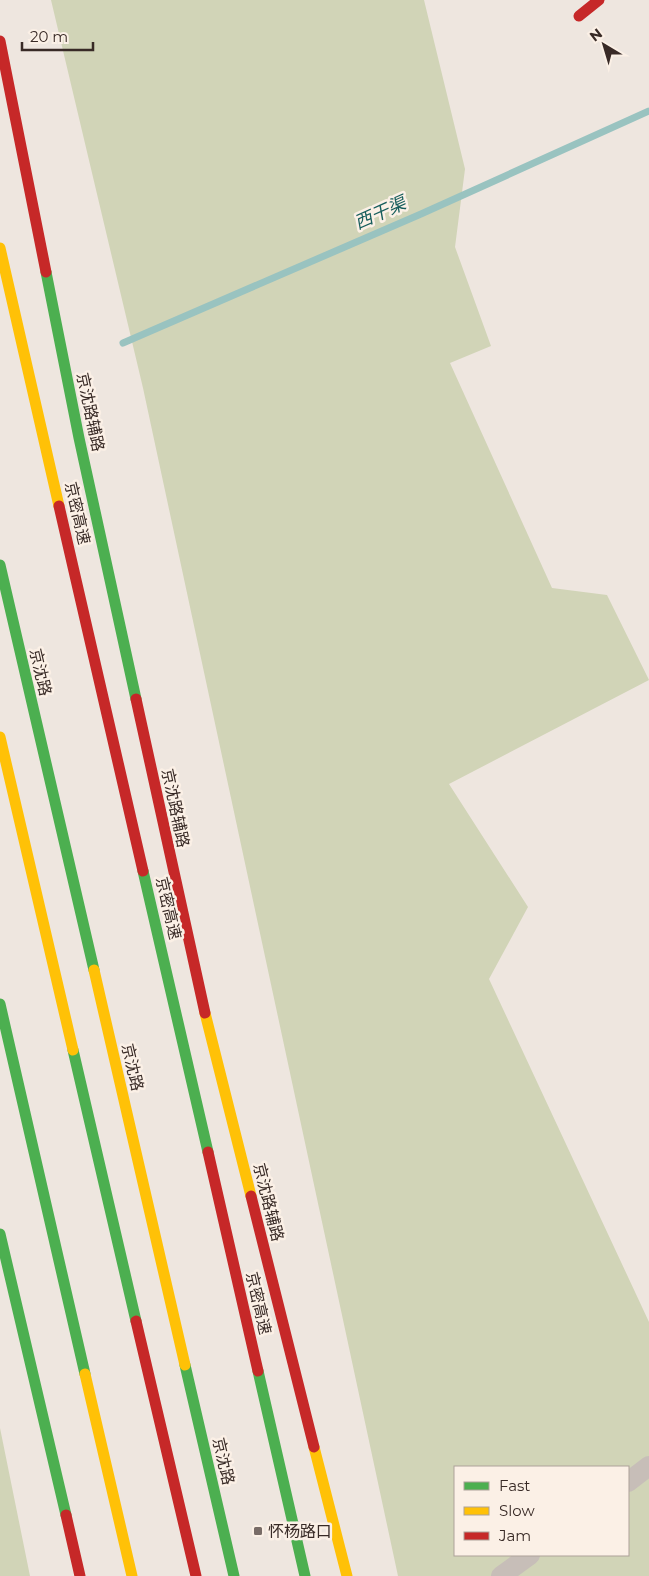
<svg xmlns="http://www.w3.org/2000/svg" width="649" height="1576" viewBox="0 0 649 1576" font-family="Montserrat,'Noto Sans SC',sans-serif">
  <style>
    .green { fill: #d1d4b7; fill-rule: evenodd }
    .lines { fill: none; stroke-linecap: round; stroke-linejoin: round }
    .stream { stroke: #99c3c0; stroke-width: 7 }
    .street { stroke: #c7beb8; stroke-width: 20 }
    .fast { stroke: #4caf50; stroke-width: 11 }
    .slow { stroke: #ffc107; stroke-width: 11 }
    .jam { stroke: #c62828; stroke-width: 11 }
    .poi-dot { fill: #786c67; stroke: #fbf0e6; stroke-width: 2 }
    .labels { text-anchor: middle; stroke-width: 5; stroke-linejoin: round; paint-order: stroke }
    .street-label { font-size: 16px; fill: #382a26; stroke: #fbf0e6 }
    .poi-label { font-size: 16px; fill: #382a26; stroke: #fbf0e6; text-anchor: start }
    .water-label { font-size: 18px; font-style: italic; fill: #175e5d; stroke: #fbf0e6 }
  </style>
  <rect width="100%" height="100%" fill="#eee6df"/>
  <path class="green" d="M51 0H424L465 169 455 247 491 346 450 363 552 588 607 595 649 680 449 784 528 907 489 979 649 1322V1576H398L143 388ZM455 1467H628V1555H455Z
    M0 1428 30 1576H0Z"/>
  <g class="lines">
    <path class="stream" d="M123 343 421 214 649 111"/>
    <path class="street" d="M628 1482 649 1466
      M501 1576 530 1555"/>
    <path class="fast" d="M46 272 79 438 136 699
      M0 565 94 970
      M143 871 208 1152
      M0 1004 85 1374
      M73 1050 136 1321
      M0 1234 66 1515
      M185 1365 234 1576
      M258 1371 305 1576"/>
    <path class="slow" d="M0 248 59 506
      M0 737 73 1050
      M94 970 185 1365
      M205 1013 251 1196
      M85 1374 132 1576
      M314 1447 347 1576"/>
    <path class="jam" d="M579 16 599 0
      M0 41 46 272
      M59 506 143 871
      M136 699 205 1013
      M208 1152 258 1371
      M251 1196 314 1447
      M136 1321 196 1576
      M66 1515 80 1576"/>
  </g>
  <rect class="poi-dot" x="253" y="1526" width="10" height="10" rx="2.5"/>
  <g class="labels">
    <g class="street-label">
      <text transform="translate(91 412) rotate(78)" y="6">京沈路辅路</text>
      <text transform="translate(78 513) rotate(77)" y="6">京密高速</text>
      <text transform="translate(41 672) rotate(77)" y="6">京沈路</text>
      <text transform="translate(176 808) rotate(78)" y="6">京沈路辅路</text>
      <text transform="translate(169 908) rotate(77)" y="6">京密高速</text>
      <text transform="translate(133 1067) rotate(77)" y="6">京沈路</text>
      <text transform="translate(269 1202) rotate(76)" y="6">京沈路辅路</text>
      <text transform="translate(259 1303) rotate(77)" y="6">京密高速</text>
      <text transform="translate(224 1461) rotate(77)" y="6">京沈路</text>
    </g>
    <g class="poi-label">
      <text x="268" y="1537">怀杨路口</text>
    </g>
    <g class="water-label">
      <text transform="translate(380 213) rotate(-24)" y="6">西干渠</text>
    </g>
  </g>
  <rect x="454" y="1466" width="175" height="90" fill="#fbf0e6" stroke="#ada199"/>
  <rect x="464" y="1482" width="25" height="8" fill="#4caf50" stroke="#ada199"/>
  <text x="499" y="1491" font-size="15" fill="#382a26">Fast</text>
  <rect x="464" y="1507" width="25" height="8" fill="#ffc107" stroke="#ada199"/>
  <text x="499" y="1516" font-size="15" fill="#382a26">Slow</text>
  <rect x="464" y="1532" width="25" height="8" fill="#c62828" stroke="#ada199"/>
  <text x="499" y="1541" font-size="15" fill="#382a26">Jam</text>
  <g transform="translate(604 45) rotate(322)" stroke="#fbf0e6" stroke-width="4" paint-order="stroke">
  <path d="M0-4L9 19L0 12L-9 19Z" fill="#382a26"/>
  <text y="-8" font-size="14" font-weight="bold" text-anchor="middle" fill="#382a26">N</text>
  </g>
  <path d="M22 42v8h71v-8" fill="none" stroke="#382a26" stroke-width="2.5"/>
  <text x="30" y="42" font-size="15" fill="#382a26" stroke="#fbf0e6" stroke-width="4" paint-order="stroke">20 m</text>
</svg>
